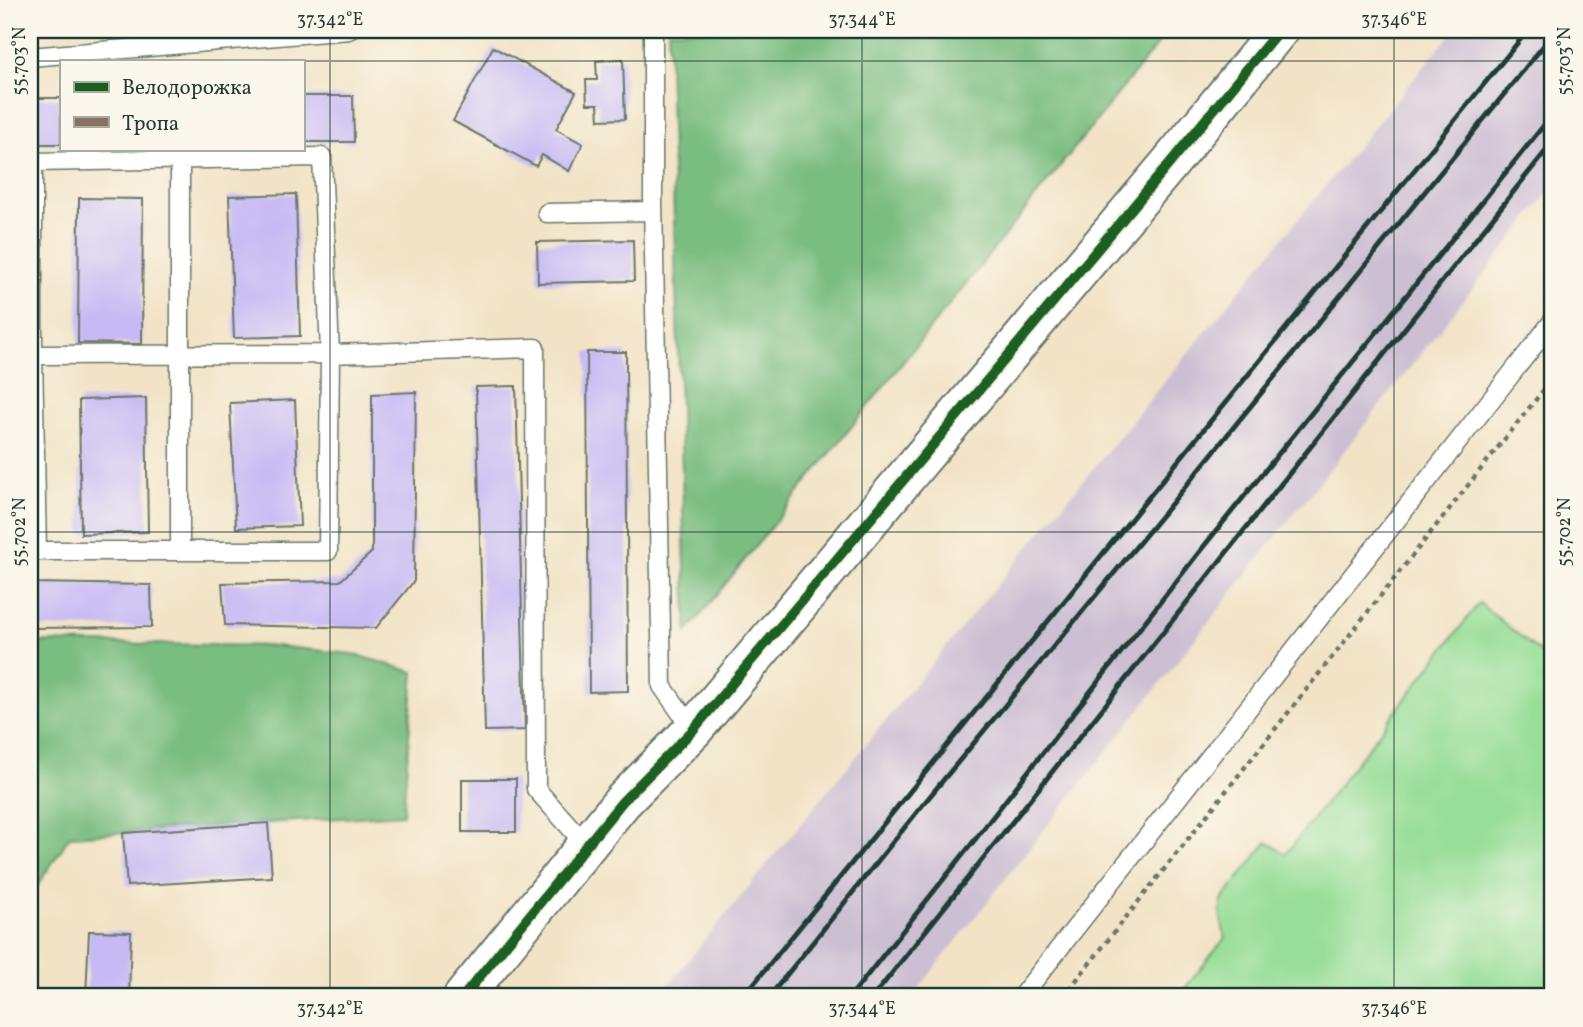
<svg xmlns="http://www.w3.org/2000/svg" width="1583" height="1027" viewBox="0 0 1583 1027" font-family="Vollkorn,serif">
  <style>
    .industrial { fill: #ccbed3 }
    .green { fill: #98de98; stroke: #5c8e66; stroke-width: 2 }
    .forest { fill: #7abd80; stroke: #4c7d5a; stroke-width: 2 }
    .building { fill: #c7baf4 }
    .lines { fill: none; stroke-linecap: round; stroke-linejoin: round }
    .lane-casing { stroke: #697767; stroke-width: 21 }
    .secondary-casing { stroke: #697767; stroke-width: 42 }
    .path { stroke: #697767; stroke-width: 4.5; stroke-dasharray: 5 5; stroke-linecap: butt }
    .lane { stroke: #fff; stroke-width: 18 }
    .secondary { stroke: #fff; stroke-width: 38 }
    .rail { stroke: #1f3d34; stroke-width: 5 }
    .quiet { stroke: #8d6e63; stroke-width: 9; stroke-dasharray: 18 9; stroke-linecap: butt }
    .cycleway-casing { stroke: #fbf7ec; stroke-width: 15 }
    .cycleway { stroke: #1b5e20; stroke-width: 10 }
    .ticks { fill: none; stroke: #1f3d34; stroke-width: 2; stroke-opacity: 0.45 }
    .neatline { fill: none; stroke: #1f3d34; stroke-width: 2.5 }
    .ticks-label { font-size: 18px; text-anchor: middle; fill: #1f3d34 }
  </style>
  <rect width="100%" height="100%" fill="#fbf7ec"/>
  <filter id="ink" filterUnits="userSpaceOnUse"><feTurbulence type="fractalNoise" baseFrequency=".0143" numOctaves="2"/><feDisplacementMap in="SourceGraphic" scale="14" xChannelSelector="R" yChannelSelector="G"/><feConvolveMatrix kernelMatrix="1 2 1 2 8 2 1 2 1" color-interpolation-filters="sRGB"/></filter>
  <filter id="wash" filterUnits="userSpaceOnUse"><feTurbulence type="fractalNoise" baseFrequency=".00686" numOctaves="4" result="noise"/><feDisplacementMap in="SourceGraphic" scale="28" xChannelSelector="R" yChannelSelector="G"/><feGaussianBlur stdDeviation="1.57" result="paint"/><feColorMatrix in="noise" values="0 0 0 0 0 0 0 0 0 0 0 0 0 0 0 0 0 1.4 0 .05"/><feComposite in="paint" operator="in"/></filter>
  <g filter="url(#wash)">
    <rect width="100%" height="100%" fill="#f2e3c6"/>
    <path class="industrial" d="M1454 30H1553V187L912 997H658Z"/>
    <path class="green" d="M1479 603 1553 663V997H1178L1225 938 1220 912 1222 900 1267 842 1286 854Z"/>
    <path class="forest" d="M668 30H1169L687 632Z
      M30 642 275 646 353 654 414 672 403 814 70 836 30 897Z"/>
    <g id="blocks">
      <path class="building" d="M493 47 576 92 556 129 583 144 569 171 542 155 536 166 453 121Z
        M623 59 625 119 599 120 598 104H587L586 80H597L596 61Z
        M303 96H353L354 142H303Z
        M30 98H61V144H33L30 147Z
        M296 194 300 336 234 338 229 196Z
        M79 198 143 199 142 344 78 343Z
        M633 240 634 281 538 283 537 242Z
        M587 352H626L628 691 589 692Z
        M516 386 525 730 485 731 476 387Z
        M416 392 414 581 376 628 225 625 222 583 340 581 372 552V394Z
        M146 398 148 532 81 534 79 400Z
        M295 400 300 526 236 528 230 403Z
        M30 581 32 583 151 585 152 627 30 628Z
        M462 779H516V832H462Z
        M268 823 272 877 127 886 123 833Z
        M89 931 131 932 129 997H86Z"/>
    </g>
  </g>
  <g filter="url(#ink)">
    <use href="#blocks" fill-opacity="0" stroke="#697767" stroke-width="2"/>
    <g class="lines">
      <g class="lane-casing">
        <path id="lane" d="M653 30V199L662 686 693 730
          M30 57 349 30
          M547 213 653 211
          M33 355 37 551H328L330 354 322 157 33 162V355L330 354 535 348 536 789 586 845
          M180 551V149
          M1021 997 1553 321"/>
      </g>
      <g class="secondary-casing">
        <path id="secondary" d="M463 997 622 802 693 730 1170 163 1279 30"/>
      </g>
      <path class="path" d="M1063 997 1553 378"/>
      <use href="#lane" class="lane"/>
      <use href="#secondary" class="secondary"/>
      <path class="rail" d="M743 997 1528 30
        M769 997 921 807 1172 503 1553 34
        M850 997 970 846 1200 551 1553 114
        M873 997 1553 142"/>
      <path class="quiet" d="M285 30V35"/>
      <g class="cycleway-casing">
        <path id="cycleway" d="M463 997 622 802 693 730 1170 163 1279 30"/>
      </g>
      <use href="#cycleway" class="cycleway"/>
    </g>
  </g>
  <path class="ticks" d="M330 30V997M862 30V997M1394 30V997M30 61H61M303 61H1553M30 532H1553"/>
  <rect width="1583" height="1027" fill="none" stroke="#fbf7ec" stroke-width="77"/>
  <rect x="60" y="60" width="245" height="91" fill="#fbf7ec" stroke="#a3ada2" stroke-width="2"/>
  <rect x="74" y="82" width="35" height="10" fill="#1b5e20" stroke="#a3ada2" stroke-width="2"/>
  <text x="122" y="94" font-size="21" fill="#1f3d34">Велодорожка</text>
  <rect x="74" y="117" width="35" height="10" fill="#8d6e63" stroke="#a3ada2" stroke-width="2"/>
  <text x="122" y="130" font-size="21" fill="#1f3d34">Тропа</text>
  <rect x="38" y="38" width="1506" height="950" class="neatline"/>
  <g class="ticks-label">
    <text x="330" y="25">37.342°E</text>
    <text x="862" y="25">37.344°E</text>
    <text x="1394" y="25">37.346°E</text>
    <text transform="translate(19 61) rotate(-90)" y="6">55.703°N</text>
    <text transform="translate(1564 61) rotate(-90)" y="6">55.703°N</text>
    <text transform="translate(19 532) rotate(-90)" y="6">55.702°N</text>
    <text transform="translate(1564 532) rotate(-90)" y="6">55.702°N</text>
    <text x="330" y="1014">37.342°E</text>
    <text x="862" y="1014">37.344°E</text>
    <text x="1394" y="1014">37.346°E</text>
  </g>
</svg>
